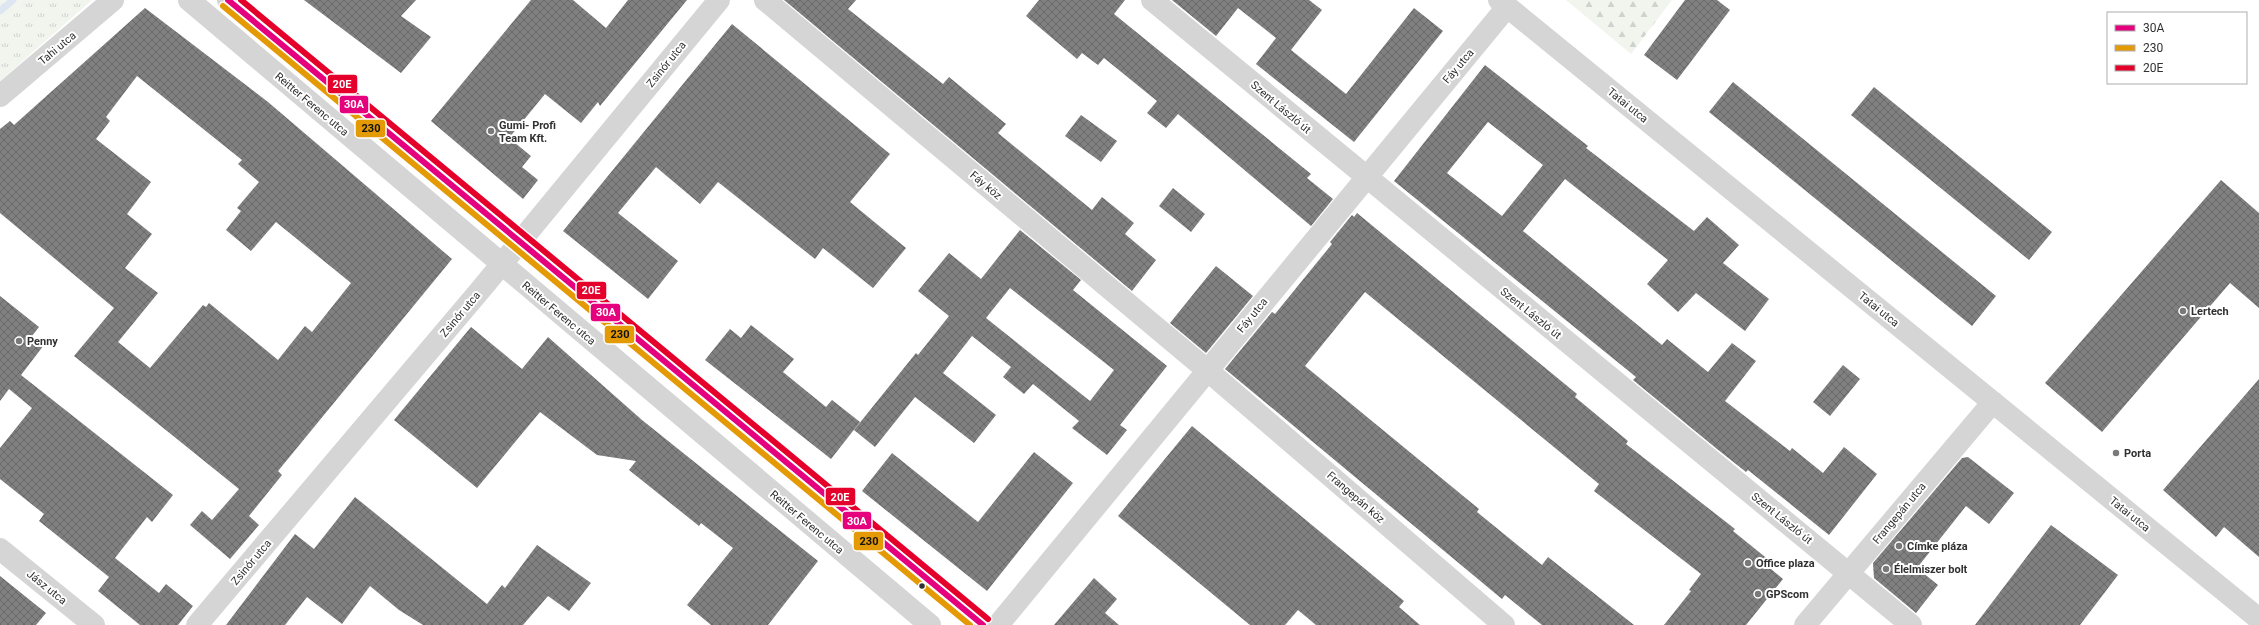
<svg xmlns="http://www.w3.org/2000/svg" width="2259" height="625" viewBox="0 0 2259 625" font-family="Roboto,sans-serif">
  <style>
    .grass { fill: url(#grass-tufts) }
    .forest { fill: url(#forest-firs) }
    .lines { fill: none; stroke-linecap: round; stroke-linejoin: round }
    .stream { stroke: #dde6f1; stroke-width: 7 }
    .building { fill: url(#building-cross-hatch); fill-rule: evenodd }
    .minor { stroke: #d5d5d5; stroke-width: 22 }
    .bus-1-casing { stroke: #fff; stroke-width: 9 }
    .bus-2-casing { stroke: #fff; stroke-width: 9 }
    .bus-3-casing { stroke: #fff; stroke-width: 9 }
    .bus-1 { stroke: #e5007d; stroke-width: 6 }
    .bus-2 { stroke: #e39a05; stroke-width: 6 }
    .bus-3 { stroke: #e4002b; stroke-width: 6 }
    .poi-dot { fill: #797979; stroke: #fff; stroke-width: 1.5 }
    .bus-dot { fill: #313131; stroke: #fff; stroke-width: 1.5 }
    .labels { text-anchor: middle; stroke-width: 4; stroke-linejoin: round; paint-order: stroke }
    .street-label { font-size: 11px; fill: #313131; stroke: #fff }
    .poi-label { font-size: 11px; font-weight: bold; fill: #313131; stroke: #fff; text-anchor: start }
    .line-badge { stroke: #fff; stroke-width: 1.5 }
    .badge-label { font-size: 11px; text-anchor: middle; font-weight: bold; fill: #fff }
    .pale-badge-label { font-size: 11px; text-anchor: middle; font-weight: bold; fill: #111 }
  </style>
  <defs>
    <pattern id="grass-tufts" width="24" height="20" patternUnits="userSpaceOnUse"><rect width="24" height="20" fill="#f1f5ee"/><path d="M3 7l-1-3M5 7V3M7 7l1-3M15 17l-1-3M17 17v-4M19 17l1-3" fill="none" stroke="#cfd2cd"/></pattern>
    <pattern id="forest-firs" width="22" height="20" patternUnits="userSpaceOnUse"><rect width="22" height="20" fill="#f1f5ee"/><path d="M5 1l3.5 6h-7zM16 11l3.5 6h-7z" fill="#cfd2cd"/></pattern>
    <pattern id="building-cross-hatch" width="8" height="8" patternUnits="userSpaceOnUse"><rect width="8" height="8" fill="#808080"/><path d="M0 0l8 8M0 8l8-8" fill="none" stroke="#696969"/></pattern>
  </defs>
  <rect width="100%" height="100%" fill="#fff"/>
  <path class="grass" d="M0 0H92L0 81Z"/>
  <path class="forest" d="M1566 0H1672L1631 54Z"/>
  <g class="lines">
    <path class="stream" d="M0 11 13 0"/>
  </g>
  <path class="building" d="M304 0H416L401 16 431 37 401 73Z
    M531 0H573L606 28 628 0H687L600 106 598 102 581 123 545 94 509 138 531 156 522 167 538 180 523 199 431 121Z
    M784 0H856L848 9 943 84 949 77 1006 124 998 133 1092 210 1102 197 1134 223 1125 234 1156 260 1132 291Z
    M1039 0H1125L1114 14 1311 174 1307 178 1333 199 1311 226 1178 114 1166 128 1147 113 1157 101 1104 58 1098 65 1082 53 1077 59 1026 16Z
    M1172 0H1309L1322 10 1291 50 1346 94 1414 8 1443 31 1354 142 1256 64 1276 38 1238 8 1216 36Z
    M1685 0H1717L1730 10 1677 80 1644 55Z
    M145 8 268 102 452 259 278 471 282 475 249 516 259 525 230 559 190 525 202 511 212 520 239 489 74 356 114 308 0 213V129L10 121 14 125ZM137 76 242 160 238 164 259 182 237 208 241 211 226 230 251 251 276 222 351 283 312 332 305 326 278 360 209 303 206 307 203 305 150 368 118 342 158 293 125 268 152 234 127 214 151 182 96 139 110 121 106 117Z
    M732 24 890 154 850 202 906 248 873 288 823 248 815 259 718 182 700 204 656 167 618 213 678 261 648 299 563 231Z
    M1485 65 1588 146 1586 148 1694 231 1707 217 1739 245 1723 263 1769 299 1745 331 1696 293 1678 312 1647 284 1668 260 1565 179 1523 231 1662 345 1667 339 1708 372 1732 343 1756 361 1725 401 1790 451 1792 448 1823 473 1844 447 1877 474 1829 535 1748 470 1746 472 1717 449 1633 380 1636 377 1394 181ZM1488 122 1543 165 1502 216 1447 173Z
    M1733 82 1996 296 1972 326 1709 112Z
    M1874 87 2052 232 2029 260 1851 115Z
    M1081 115 1117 141 1101 162 1065 136Z
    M2221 180 2259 213V308L2230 283 2102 432 2045 383Z
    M1173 188 1205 214 1191 232 1159 206Z
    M1357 213 1577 394 1575 397 1628 441 1626 444 1735 529 1733 531 1775 565 1771 569 1783 579 1746 625H1664L1691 591 1689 590 1701 574 1594 491 1599 484 1365 292 1305 366 1479 509 1477 512 1542 565 1548 557 1634 625H1542L1505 595 1502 599 1225 369 1272 312 1275 314 1332 244 1330 242 1352 215 1354 217Z
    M1020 230 1081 280 1073 290 1167 366 1120 425 1127 430 1107 455 1072 428 1079 421 1033 384 1024 394 1003 377 1011 367 972 336 943 373 996 415 974 443 915 397 875 447 854 430 916 353 918 355 949 316 918 291 949 253 981 279ZM1010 288 1114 370 1090 401 986 318Z
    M1216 266 1253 296 1206 353 1170 323Z
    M0 296 39 327 32 336 44 345 21 375 173 495 152 522 147 517 115 558 159 593 166 584 193 606 178 625H140L98 591 109 577 39 521 44 514 0 479V448L32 408 9 389 0 401Z
    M751 325 794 359 783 372 826 407 832 400 860 422 831 459 705 360 730 329 741 338Z
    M471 327 522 369 548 337 642 420 818 561 768 625H711L687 605 733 548 701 523 699 526 629 470 636 461 597 455 540 412 477 488 394 420Z
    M1843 365 1860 379 1830 416 1813 402Z
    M2259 379V557L2224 527 2216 537 2163 490Z
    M1192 426 1404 601 1399 607 1420 625H1316L1298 610 1285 625H1250L1118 516Z
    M1034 452 1073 483 987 591 862 491 892 453 978 522Z
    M1968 457 2014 493 1989 524 1966 506 1917 568 1938 585 1916 613 1874 578 1873 563 1962 458Z
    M355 497 487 604 502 585 505 588 537 545 591 583 569 611 548 596 523 625H423L399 610 370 586 342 624 307 597 285 625H226L295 534 314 549Z
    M2051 525 2118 575 2080 625H1975Z
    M0 576 46 613 36 625H0Z
    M1094 578 1117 599 1105 613 1119 625H1054Z"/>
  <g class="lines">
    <path class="minor" d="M189 0 930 625
      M228 0 520 240 983 625
      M765 0 1207 370 1504 625
      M1152 0 1911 625
      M1499 0 2259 619
      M0 96 113 0
      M0 549 94 625
      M197 625 482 288 719 0
      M998 625 1507 7
      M1805 625 1993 402"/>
    <g class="bus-1-casing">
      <path id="bus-1" d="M228 0 983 625"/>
    </g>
    <g class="bus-2-casing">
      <path id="bus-2" d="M223 6 970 625"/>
    </g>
    <g class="bus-3-casing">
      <path id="bus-3" d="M241 0 988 619"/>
    </g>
    <use href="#bus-1" class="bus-1"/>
    <use href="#bus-2" class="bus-2"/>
    <use href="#bus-3" class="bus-3"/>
  </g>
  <g class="poi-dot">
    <circle cx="491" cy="131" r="4"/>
    <circle cx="2183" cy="311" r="4"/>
    <circle cx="19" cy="341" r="4"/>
    <circle cx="2116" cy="453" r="4"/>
    <circle cx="1899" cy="546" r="4"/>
    <circle cx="1748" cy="563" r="4"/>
    <circle cx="1886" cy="569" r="4"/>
    <circle cx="1758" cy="594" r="4"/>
  </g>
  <circle class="bus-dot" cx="922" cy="586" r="3.5"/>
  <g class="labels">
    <g class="street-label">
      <text transform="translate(57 48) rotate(-40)" y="4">Tahi utca</text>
      <text transform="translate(666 64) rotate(-51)" y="4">Zsinór utca</text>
      <text transform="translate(1458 66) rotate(-50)" y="4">Fáy utca</text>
      <text transform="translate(312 104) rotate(40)" y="4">Reitter Ferenc utca</text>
      <text transform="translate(1628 105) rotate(39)" y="4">Tatai utca</text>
      <text transform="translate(1281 107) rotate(40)" y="4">Szent László út</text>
      <text transform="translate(986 185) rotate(40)" y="4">Fáy köz</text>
      <text transform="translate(1879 309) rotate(39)" y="4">Tatai utca</text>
      <text transform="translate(559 313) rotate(40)" y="4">Reitter Ferenc utca</text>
      <text transform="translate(1531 313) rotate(39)" y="4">Szent László út</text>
      <text transform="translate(460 314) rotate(-50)" y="4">Zsinór utca</text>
      <text transform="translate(1252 315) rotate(-51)" y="4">Fáy utca</text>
      <text transform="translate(1356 497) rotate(41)" y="4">Frangepán köz</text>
      <text transform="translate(1899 513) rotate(-50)" y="4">Frangepán utca</text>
      <text transform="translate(2130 514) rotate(39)" y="4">Tatai utca</text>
      <text transform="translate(1782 518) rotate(39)" y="4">Szent László út</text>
      <text transform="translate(807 522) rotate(40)" y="4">Reitter Ferenc utca</text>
      <text transform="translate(251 562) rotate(-50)" y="4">Zsinór utca</text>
      <text transform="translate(47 587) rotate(39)" y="4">Jász utca</text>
    </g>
    <g class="poi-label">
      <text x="499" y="129">Gumi- Profi<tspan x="499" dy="13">Team Kft.</tspan></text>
      <text x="2191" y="315">Lertech</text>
      <text x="27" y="345">Penny</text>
      <text x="2124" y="457">Porta</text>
      <text x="1907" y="550">Címke pláza</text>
      <text x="1756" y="567">Office plaza</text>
      <text x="1894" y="573">Élelmiszer bolt</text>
      <text x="1766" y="598">GPScom</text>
    </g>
  </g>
  <g class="line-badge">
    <rect x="327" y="74" width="31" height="20" rx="4" fill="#e4002b"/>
    <rect x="339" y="95" width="30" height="19" rx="4" fill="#e5007d"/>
    <rect x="355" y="119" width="31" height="19" rx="4" fill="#e39a05"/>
    <rect x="576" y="281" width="31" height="19" rx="4" fill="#e4002b"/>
    <rect x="590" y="303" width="31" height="19" rx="4" fill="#e5007d"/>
    <rect x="604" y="325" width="31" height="19" rx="4" fill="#e39a05"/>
    <rect x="825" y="487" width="31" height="19" rx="4" fill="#e4002b"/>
    <rect x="842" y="511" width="30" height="19" rx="4" fill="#e5007d"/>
    <rect x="853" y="531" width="31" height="20" rx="4" fill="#e39a05"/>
  </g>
  <g class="badge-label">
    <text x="342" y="88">20E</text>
    <text x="354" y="108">30A</text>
    <text x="591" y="294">20E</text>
    <text x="606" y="316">30A</text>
    <text x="840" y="501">20E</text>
    <text x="857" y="525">30A</text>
  </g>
  <g class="pale-badge-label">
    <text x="371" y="132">230</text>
    <text x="620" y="338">230</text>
    <text x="869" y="545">230</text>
  </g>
  <rect x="2107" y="12" width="140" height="72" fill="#ffffff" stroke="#adadad"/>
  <rect x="2115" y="25" width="20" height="6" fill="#e5007d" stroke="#adadad"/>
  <text x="2143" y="32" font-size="12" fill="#313131">30A</text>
  <rect x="2115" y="45" width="20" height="6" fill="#e39a05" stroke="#adadad"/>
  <text x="2143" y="52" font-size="12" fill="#313131">230</text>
  <rect x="2115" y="65" width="20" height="6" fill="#e4002b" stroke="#adadad"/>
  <text x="2143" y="72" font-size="12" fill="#313131">20E</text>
</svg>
